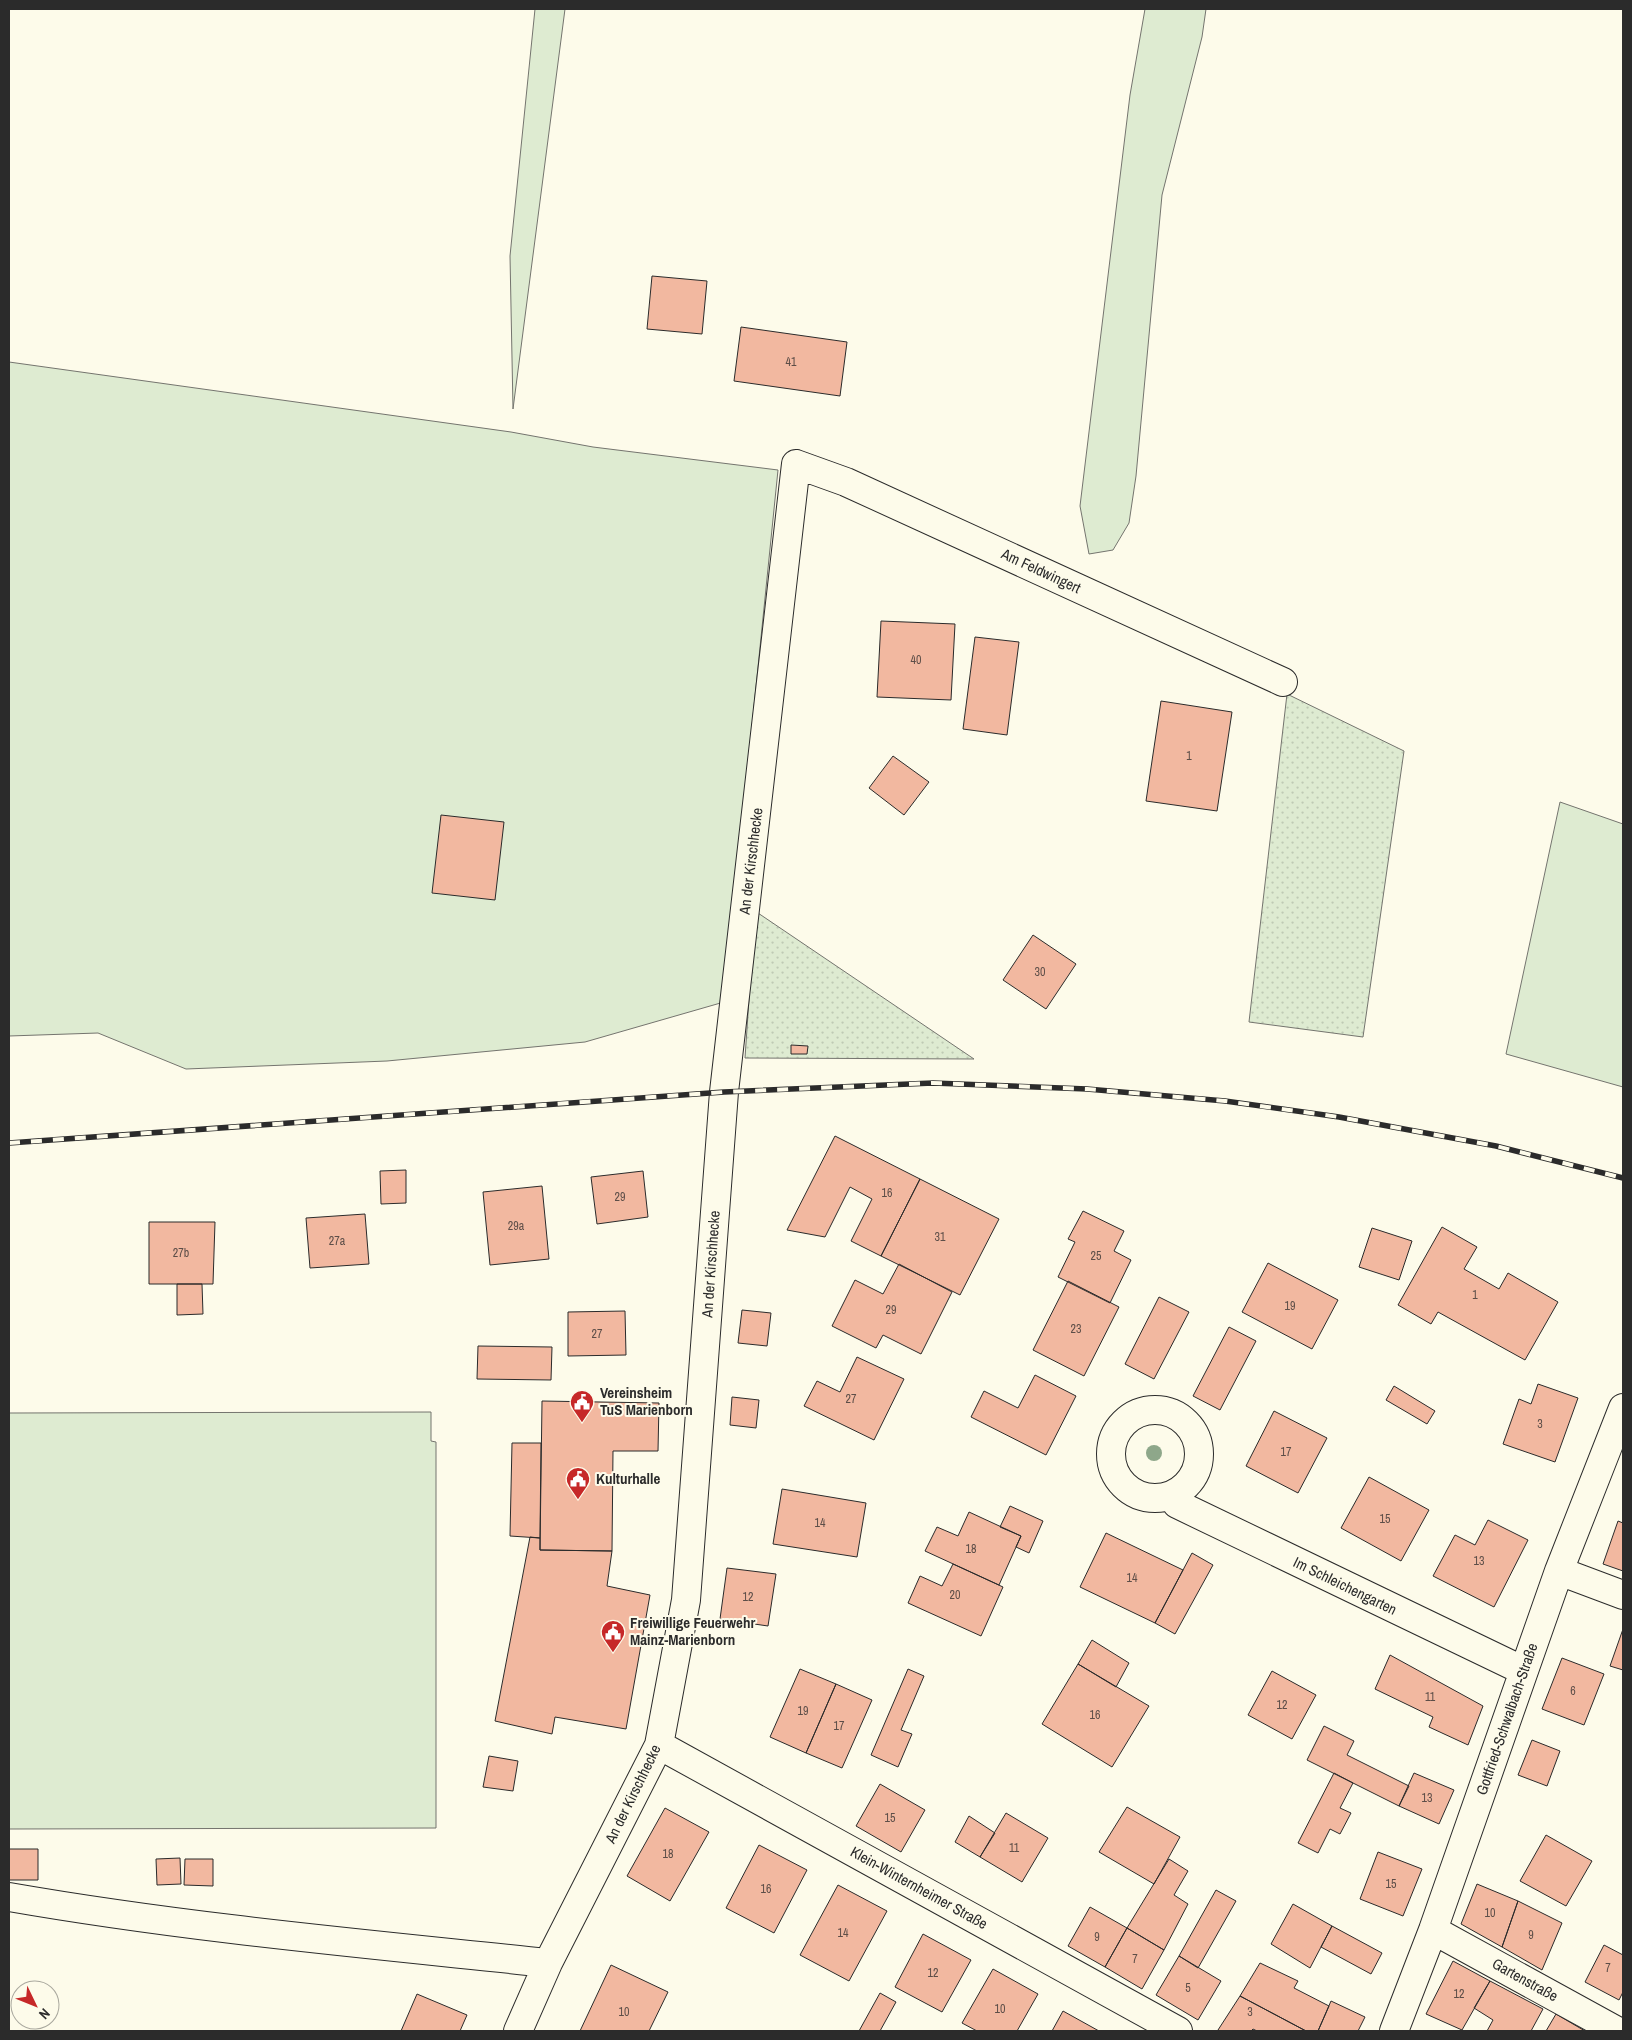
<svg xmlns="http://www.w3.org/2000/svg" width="1632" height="2040" viewBox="0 0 1632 2040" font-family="'Archivo Narrow',sans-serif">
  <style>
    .grass { fill: #deebd1; stroke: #74746e }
    .garden { fill: url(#garden-dots); stroke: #74746e }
    .building { fill: #f2b8a0; stroke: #2b2b2b }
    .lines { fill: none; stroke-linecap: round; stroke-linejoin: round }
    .minor-casing { stroke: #2b2b2b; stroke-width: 30 }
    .minor { stroke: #fdfbea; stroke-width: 28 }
    .rail-casing { stroke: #2b2b2b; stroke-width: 5.5 }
    .rail { stroke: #fdfbea; stroke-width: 4; stroke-dasharray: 11; stroke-linecap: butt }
    .tree { fill: #8ea78a }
    .labels { text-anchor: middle; stroke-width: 4; stroke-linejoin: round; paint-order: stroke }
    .number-label { font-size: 12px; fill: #5d4e48 }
    .street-label { font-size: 15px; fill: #2b2b2b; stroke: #fdfbea }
    .poi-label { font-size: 15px; font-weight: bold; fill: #2b2b2b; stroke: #fdfbea; text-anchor: start }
  </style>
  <defs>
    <pattern id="garden-dots" width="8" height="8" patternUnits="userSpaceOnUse" patternTransform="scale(1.25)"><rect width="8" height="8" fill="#deebd1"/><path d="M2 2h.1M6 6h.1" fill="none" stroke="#bfcab4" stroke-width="1.8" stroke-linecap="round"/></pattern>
  </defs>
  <rect width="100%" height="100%" fill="#fdfbea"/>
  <path class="grass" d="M535 9H565L513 409 510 256Z
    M1145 9H1206L1202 37 1162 195 1136 476 1129 523 1113 550 1089 554 1080 506 1130 95Z
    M9 362 511 432 593 447 778 470 724 1002 585 1042 387 1061 186 1069 98 1033 9 1036Z
    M1560 802 1623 824V1087L1506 1054Z
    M431 1412V1441L436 1442V1828L9 1829V1413Z"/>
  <path class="garden" d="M1287 694 1404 751 1363 1037 1249 1022Z
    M755 911 974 1059 745 1058Z"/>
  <path class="building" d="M652 276 707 281 702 334 647 329Z
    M741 327 847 342 840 396 734 381Z
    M881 621 955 624 951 700 877 697Z
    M975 637 1019 642 1007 735 963 729Z
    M1161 701 1232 712 1217 811 1146 801Z
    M893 756 929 782 904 815 869 788Z
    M441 815 504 822 495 900 432 893Z
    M1033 935 1076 964 1046 1009 1003 980Z
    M791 1045 808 1046 807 1054H791Z
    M835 1136 920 1179 881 1256 851 1241 872 1199 850 1187 825 1237 787 1230Z
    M406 1170V1203L381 1204 380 1171Z
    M643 1171 648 1217 597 1224 591 1177Z
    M920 1179 999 1219 960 1295 881 1256Z
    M542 1186 549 1259 490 1265 483 1192Z
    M1083 1211 1124 1231 1114 1251 1131 1260 1110 1303 1058 1277 1075 1242 1068 1239Z
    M365 1214 369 1264 310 1268 306 1218Z
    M149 1222H215L213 1284H149Z
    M1442 1227 1477 1247 1464 1269 1499 1289 1508 1273 1558 1302 1525 1360 1438 1312 1431 1324 1398 1305Z
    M1372 1228 1412 1241 1399 1280 1359 1267Z
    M1268 1263 1338 1300 1312 1349 1242 1312Z
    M899 1264 952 1292 921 1354 883 1335 876 1348 832 1326 855 1280 883 1294Z
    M1068 1281 1119 1307 1084 1376 1033 1350Z
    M177 1284H202L203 1314 177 1315Z
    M1159 1297 1189 1312 1154 1379 1125 1364Z
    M742 1310 771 1313 767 1346 738 1343Z
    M625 1311 626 1355 568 1356V1312Z
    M1229 1327 1256 1341 1220 1410 1193 1396Z
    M478 1346 552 1347 551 1380 477 1379Z
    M857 1357 904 1379 874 1440 804 1406 817 1381 840 1392Z
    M1035 1375 1076 1396 1046 1455 971 1417 984 1391 1018 1408Z
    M1538 1384 1578 1398 1555 1462 1503 1444 1519 1399 1531 1404Z
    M1394 1386 1435 1411 1427 1424 1386 1400Z
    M732 1397 759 1400 756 1428 730 1425Z
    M542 1401 659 1403 658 1451H613L612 1551 540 1550Z
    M1274 1411 1327 1438 1298 1493 1246 1466Z
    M512 1443H541L540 1538 510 1536Z
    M1369 1477 1429 1510 1401 1561 1341 1528Z
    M782 1489 866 1503 857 1557 773 1544Z
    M1010 1506 1043 1521 1029 1553 1016 1547 1021 1536 1000 1527Z
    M969 1512 1021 1536 999 1585 925 1551 937 1527 958 1536Z
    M1488 1520 1528 1540 1494 1607 1433 1576 1455 1535 1475 1545Z
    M1618 1521 1623 1523V1571L1603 1564Z
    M1106 1533 1183 1570 1155 1623 1080 1587Z
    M530 1537 540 1538V1550L612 1551 607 1586 650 1595 626 1729 555 1717 552 1734 495 1721Z
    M1192 1553 1213 1565 1175 1634 1155 1623Z
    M953 1564 1003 1587 981 1636 908 1603 920 1576 942 1586Z
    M727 1568 776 1574 768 1626 720 1619Z
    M1623 1629V1670L1610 1666Z
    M1092 1640 1129 1663 1116 1687 1078 1664Z
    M1390 1655 1483 1706 1468 1745 1429 1727 1433 1717 1375 1689Z
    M1562 1658 1604 1674 1584 1725 1542 1709Z
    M1078 1664 1149 1706 1112 1767 1042 1724Z
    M800 1669 836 1684 806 1753 770 1737Z
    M908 1669 924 1676 901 1730 912 1734 898 1767 871 1755Z
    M1272 1671 1316 1695 1292 1739 1248 1715Z
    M836 1684 872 1700 842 1768 806 1753Z
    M1324 1726 1354 1741 1347 1755 1409 1786 1399 1806 1307 1760Z
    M1532 1740 1560 1751 1547 1786 1518 1775Z
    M489 1756 518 1761 513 1791 483 1787Z
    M1334 1773 1353 1783 1340 1808 1351 1813 1340 1834 1330 1829 1318 1853 1298 1843Z
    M1414 1773 1454 1790 1439 1824 1399 1806Z
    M880 1784 925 1810 901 1852 856 1826Z
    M1127 1807 1180 1837 1154 1884 1099 1852Z
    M665 1808 709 1832 670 1901 627 1876Z
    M1006 1813 1048 1838 1022 1882 980 1857Z
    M969 1816 995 1833 980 1857 955 1842Z
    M1546 1835 1592 1861 1566 1906 1520 1881Z
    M759 1845 807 1870 774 1933 726 1908Z
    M9 1849H38V1880H9Z
    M1378 1852 1422 1869 1403 1916 1360 1899Z
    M180 1858 181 1884 157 1885 156 1859Z
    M185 1859H213V1886L184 1885Z
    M1169 1859 1188 1871 1174 1895 1188 1904 1164 1950 1127 1928Z
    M1477 1884 1518 1901 1502 1947 1461 1924Z
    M838 1885 887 1911 849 1981 800 1955Z
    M1216 1890 1236 1901 1198 1968 1179 1956Z
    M1518 1901 1562 1923 1542 1970 1502 1947Z
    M1293 1904 1332 1926 1310 1968 1271 1944Z
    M1090 1907 1127 1928 1105 1967 1068 1946Z
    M1332 1926 1382 1953 1371 1974 1321 1947Z
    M1127 1928 1164 1950 1142 1989 1105 1967Z
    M923 1934 971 1960 942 2012 895 1987Z
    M1604 1945 1623 1955V1992L1619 2000 1585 1982Z
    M1179 1956 1221 1981 1198 2020 1156 1995Z
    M1453 1961 1490 1981 1462 2030 1426 2014Z
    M1260 1963 1298 1981 1294 1988 1329 2006 1318 2031H1306L1240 1996Z
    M611 1965 668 1992 649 2031H580Z
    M993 1969 1038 1994 1017 2031H977L962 2023Z
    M1490 1981 1543 2009 1531 2031H1487L1493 2020 1474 2008Z
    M880 1993 896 2002 880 2031H859Z
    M417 1994 467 2015 460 2031H401Z
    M1240 1996 1306 2031H1257L1253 2029 1251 2031H1220L1218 2030Z
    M1331 2001 1365 2017 1358 2031H1318Z
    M1063 2011 1099 2031H1052Z
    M1556 2014 1585 2031H1546Z"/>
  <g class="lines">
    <g class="minor-casing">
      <path id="minor" d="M1111 1454a44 44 0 1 1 88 0a44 44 0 1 1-88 0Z
        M1174 1494 1177 1504 1524 1671
        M1559 1571 1623 1595
        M659 1745 1178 2031
        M9 1897C187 1928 368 1944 548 1963
        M1433 1930 1617 2031
        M518 2031 548 1963 659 1745 686 1600 724 1092 796 464 846 482 1283 682
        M1394 2031 1433 1930 1559 1571 1623 1408"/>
    </g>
    <use href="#minor" class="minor"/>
    <g class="rail-casing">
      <path id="rail" d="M9 1143 724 1092 933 1083 1087 1089 1225 1101 1339 1117 1496 1146 1623 1178"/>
    </g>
    <use href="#rail" class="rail"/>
  </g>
  <circle class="tree" cx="1154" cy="1453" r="8"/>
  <defs>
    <g id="civic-pin" transform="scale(1.25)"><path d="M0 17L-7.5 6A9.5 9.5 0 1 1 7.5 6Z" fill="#c62828" stroke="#fdfbea"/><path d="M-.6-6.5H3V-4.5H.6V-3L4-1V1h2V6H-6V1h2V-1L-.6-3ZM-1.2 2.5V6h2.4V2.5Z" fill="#fff"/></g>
  </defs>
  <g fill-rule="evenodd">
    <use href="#civic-pin" x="582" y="1402"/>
    <use href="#civic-pin" x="578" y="1479"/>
    <use href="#civic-pin" x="613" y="1632"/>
  </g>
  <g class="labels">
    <g class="number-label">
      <text x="791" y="366">41</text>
      <text x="916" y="664">40</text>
      <text x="1189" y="760">1</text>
      <text x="1040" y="976">30</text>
      <text x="887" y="1197">16</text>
      <text x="620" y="1201">29</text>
      <text x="516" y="1230">29a</text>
      <text x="940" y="1241">31</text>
      <text x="337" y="1245">27a</text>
      <text x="181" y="1257">27b</text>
      <text x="1096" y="1260">25</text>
      <text x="1475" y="1299">1</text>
      <text x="1290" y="1310">19</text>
      <text x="891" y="1314">29</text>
      <text x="1076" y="1333">23</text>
      <text x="597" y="1338">27</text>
      <text x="851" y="1403">27</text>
      <text x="1540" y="1428">3</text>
      <text x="1286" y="1456">17</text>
      <text x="1385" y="1523">15</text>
      <text x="820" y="1527">14</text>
      <text x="971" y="1553">18</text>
      <text x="1479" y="1565">13</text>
      <text x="1132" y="1582">14</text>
      <text x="955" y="1599">20</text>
      <text x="748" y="1601">12</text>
      <text x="1573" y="1695">6</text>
      <text x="1430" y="1701">11</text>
      <text x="1282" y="1709">12</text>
      <text x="803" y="1715">19</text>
      <text x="1095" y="1719">16</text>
      <text x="839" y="1730">17</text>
      <text x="1427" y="1802">13</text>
      <text x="890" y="1822">15</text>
      <text x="1014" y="1852">11</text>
      <text x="668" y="1858">18</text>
      <text x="1391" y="1888">15</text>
      <text x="766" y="1893">16</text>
      <text x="1490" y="1917">10</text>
      <text x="843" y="1937">14</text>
      <text x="1531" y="1939">9</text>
      <text x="1097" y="1941">9</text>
      <text x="1135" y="1963">7</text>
      <text x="1608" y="1972">7</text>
      <text x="933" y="1977">12</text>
      <text x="1188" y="1992">5</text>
      <text x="1459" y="1998">12</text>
      <text x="1000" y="2013">10</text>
      <text x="624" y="2016">10</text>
      <text x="1250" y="2016">3</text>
    </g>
    <g class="street-label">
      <text transform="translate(1041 571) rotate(25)" y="5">Am Feldwingert</text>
      <text transform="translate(751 861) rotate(-83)" y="5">An der Kirschhecke</text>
      <text transform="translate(711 1264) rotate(-86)" y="5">An der Kirschhecke</text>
      <text transform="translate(1345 1586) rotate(26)" y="5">Im Schleichengarten</text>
      <text transform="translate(1507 1719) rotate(-71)" y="5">Gottfried-Schwalbach-Straße</text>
      <text transform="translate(633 1794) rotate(-64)" y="5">An der Kirschhecke</text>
      <text transform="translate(919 1888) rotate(29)" y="5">Klein-Winternheimer Straße</text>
      <text transform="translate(1525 1980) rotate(29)" y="5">Gartenstraße</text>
    </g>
    <g class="poi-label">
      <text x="600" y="1398">Vereinsheim<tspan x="600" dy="17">TuS Marienborn</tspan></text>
      <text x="596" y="1484">Kulturhalle</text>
      <text x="630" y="1628">Freiwillige Feuerwehr<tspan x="630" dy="17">Mainz-Marienborn</tspan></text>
    </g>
  </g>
  <rect width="1632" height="2040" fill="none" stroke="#2b2b2b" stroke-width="20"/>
  <g transform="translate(35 2005) rotate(133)"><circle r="24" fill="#fdfbea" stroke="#a9a89e"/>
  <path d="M0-4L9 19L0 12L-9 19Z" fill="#c62828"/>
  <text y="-8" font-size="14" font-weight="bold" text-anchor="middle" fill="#2b2b2b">N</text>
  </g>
</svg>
